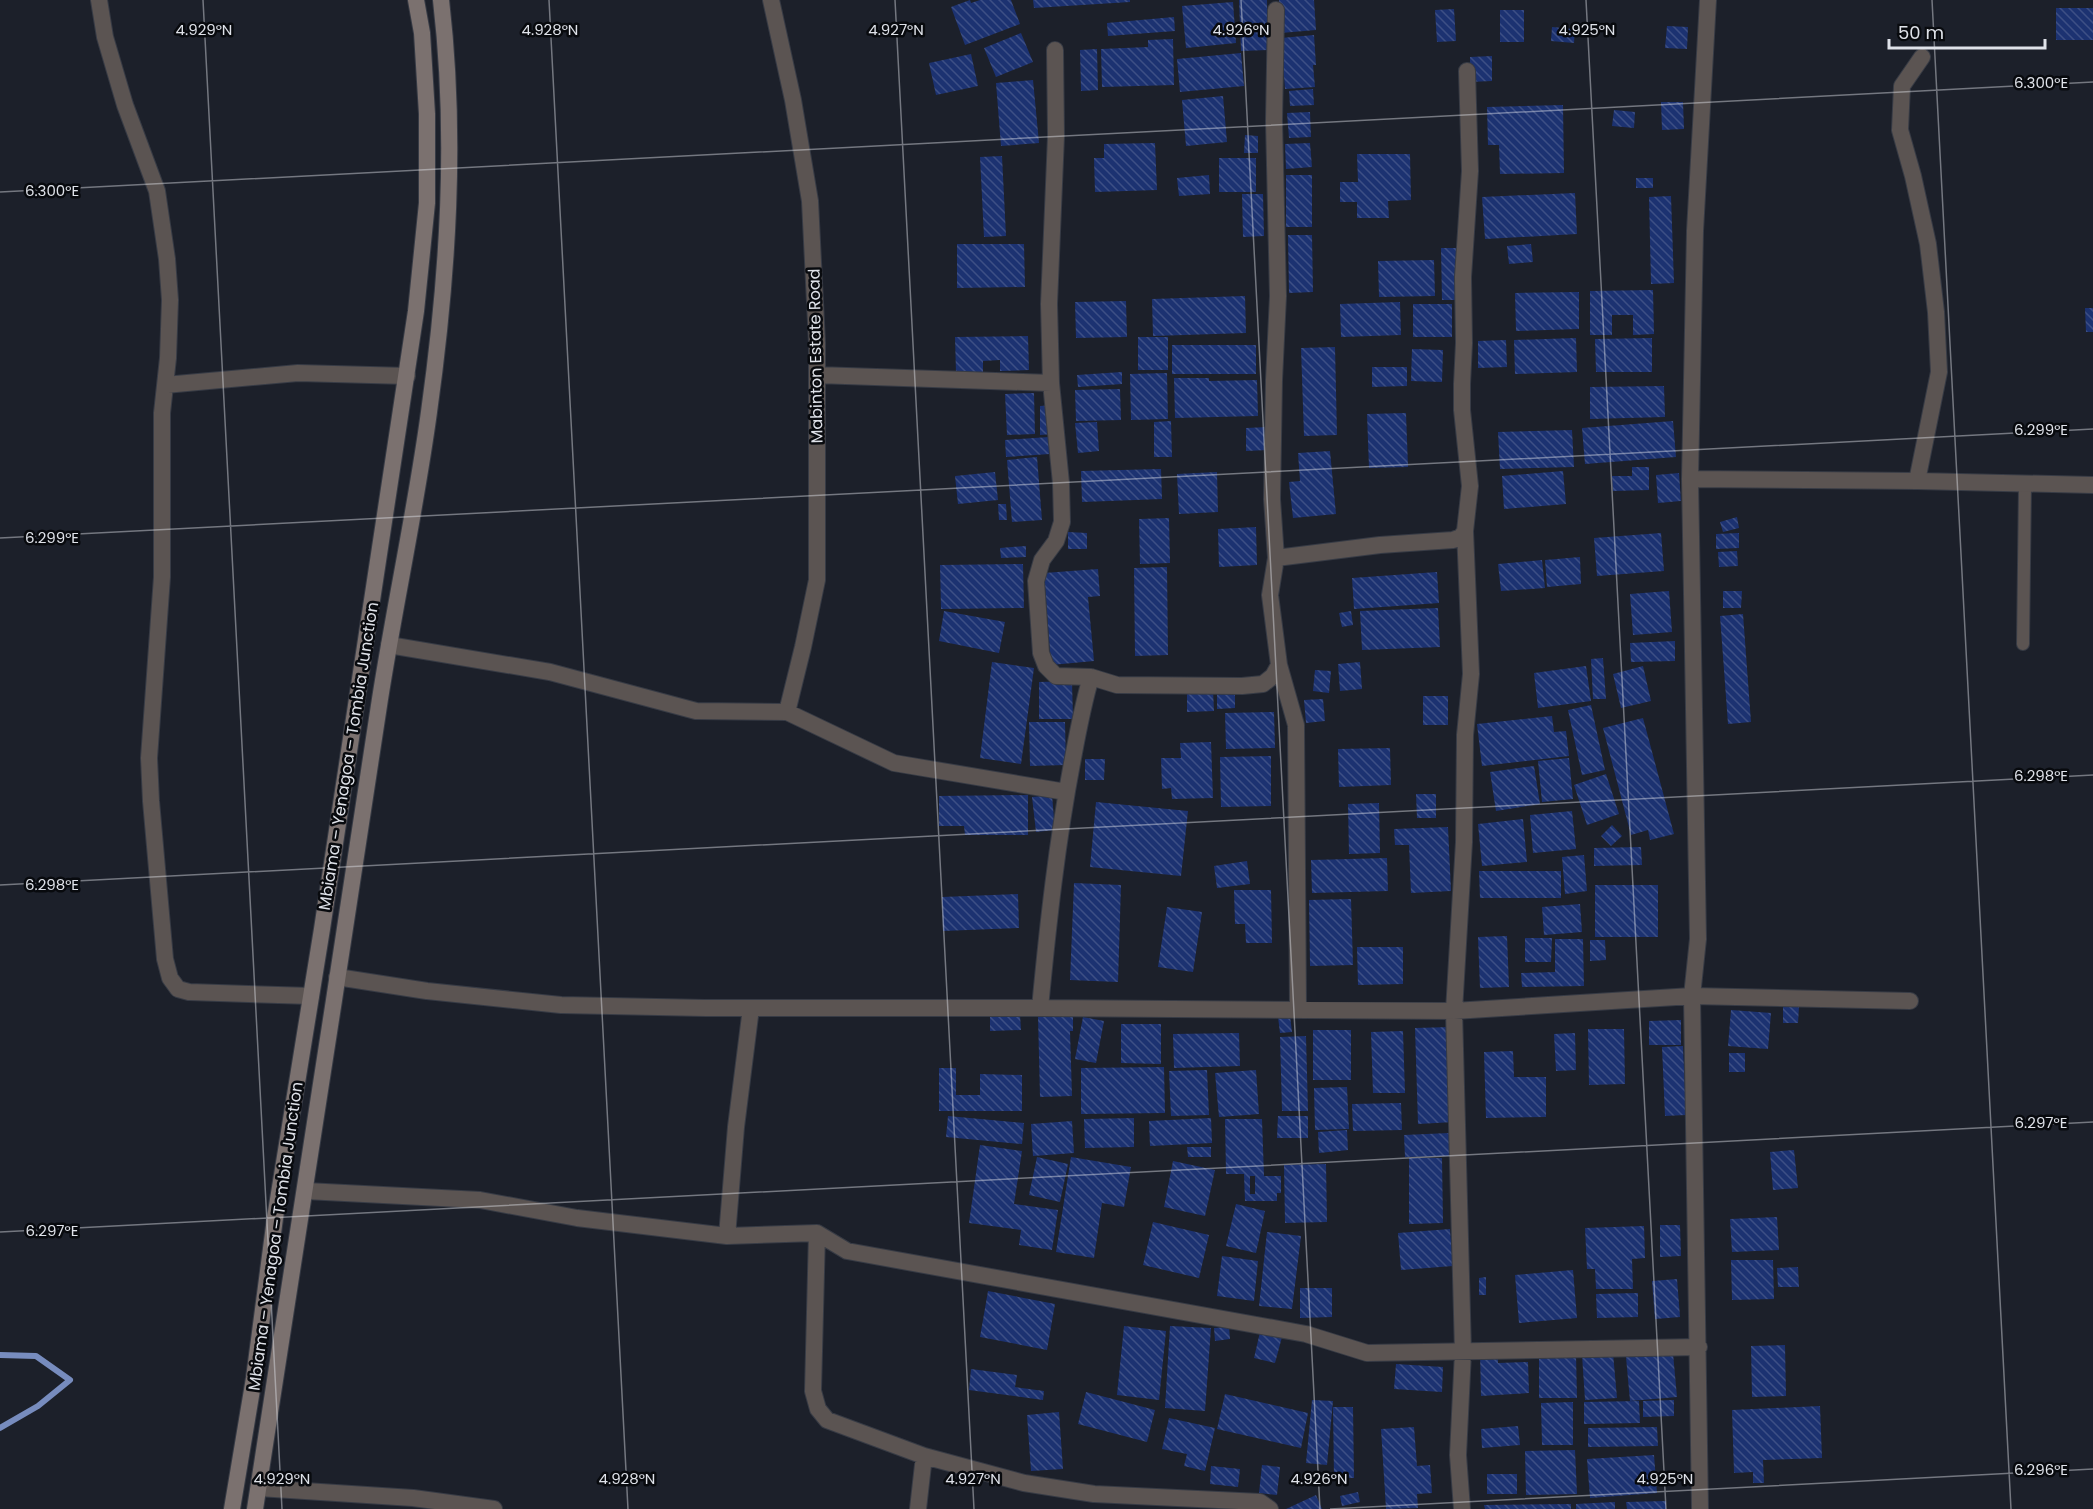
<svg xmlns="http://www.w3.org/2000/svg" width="2093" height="1509" viewBox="0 0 2093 1509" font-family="Poppins,sans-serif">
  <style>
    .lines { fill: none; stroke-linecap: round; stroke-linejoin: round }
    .stream { stroke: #778cbe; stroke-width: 6 }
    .building { fill: url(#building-back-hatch); fill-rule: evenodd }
    .service-casing { stroke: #373b45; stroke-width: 14 }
    .minor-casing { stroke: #373b45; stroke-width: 18 }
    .secondary-casing { stroke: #373b45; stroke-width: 18 }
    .service { stroke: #5b5452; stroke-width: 12 }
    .minor { stroke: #5b5452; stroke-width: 16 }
    .secondary { stroke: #7b716f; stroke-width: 16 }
    .ticks { fill: none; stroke: #dfe2e9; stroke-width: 1.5; stroke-opacity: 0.45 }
    .labels { text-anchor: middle; stroke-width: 5; stroke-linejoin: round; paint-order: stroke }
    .street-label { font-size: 16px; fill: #dfe2e9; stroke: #080a0e }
    .ticks-label { font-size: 15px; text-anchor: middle; fill: #dfe2e9; stroke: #080a0e; stroke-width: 5; stroke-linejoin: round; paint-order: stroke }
  </style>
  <defs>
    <pattern id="building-back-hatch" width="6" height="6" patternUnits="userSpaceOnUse" patternTransform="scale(1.5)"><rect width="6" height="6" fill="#1c3271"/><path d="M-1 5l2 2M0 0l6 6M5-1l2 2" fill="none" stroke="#3d4f85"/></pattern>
  </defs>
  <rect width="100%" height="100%" fill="#1c202a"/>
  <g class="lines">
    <path class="stream" d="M0 1355 36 1356 70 1380 38 1406 0 1428"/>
  </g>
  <path class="building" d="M970 0 971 3 980 0H1011L1020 24 965 45 951 7Z
    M1033 0H1130V2L1034 8Z
    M1239 0H1267L1268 50 1241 51Z
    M1279 0H1314L1316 30 1281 33Z
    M1233 2 1236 43 1186 48 1182 6Z
    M2056 8H2093V40H2056Z
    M1454 9 1456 41 1437 42 1435 10Z
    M1500 10H1524V42H1500Z
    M1174 17 1175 31 1108 36 1107 23Z
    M1667 26 1688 27 1687 49 1665 48Z
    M1552 27 1575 29 1574 43 1551 41Z
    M1021 33 1033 62 996 77 984 48Z
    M1314 35 1316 65H1313L1315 87 1285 89 1281 38Z
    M1173 39 1174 85 1102 87 1101 49 1148 47V40Z
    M1097 49 1098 90 1081 91 1080 50Z
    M1241 53 1244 86 1180 92 1177 59Z
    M971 54 978 86 936 95 929 63Z
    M1492 56V81L1470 82V57Z
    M1033 80 1039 143 1001 146 996 83Z
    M1313 89 1314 105 1290 106 1289 91Z
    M1223 96 1227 142 1186 146 1182 100Z
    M1661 102H1683L1684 129 1662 130Z
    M1563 105 1564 173 1500 174 1499 145H1488L1487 107Z
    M1614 110 1635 112 1634 128 1612 126Z
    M1310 112 1311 137 1289 138 1287 113Z
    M1245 135 1258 136V153H1244Z
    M1155 143 1157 190 1095 192 1094 158H1104V144Z
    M1310 143 1312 167 1286 169 1285 144Z
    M1357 154H1410L1411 200 1388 201 1389 218H1357V202H1340V182H1358Z
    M1002 156 1006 236 984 237 980 157Z
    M1219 158H1256V192H1219Z
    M1209 175 1210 194 1179 196 1177 178Z
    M1286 175H1312V227H1286Z
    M1636 178H1653V188H1636Z
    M1575 193 1577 234 1485 239 1482 197Z
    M1242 194H1263L1264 236 1243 237Z
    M1671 196 1674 283 1651 284 1649 197Z
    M1288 235H1312L1313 292 1289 293Z
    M957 244H1024L1025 287 957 288Z
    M1531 244 1533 262 1509 264 1507 246Z
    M1441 248H1458L1460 300H1442Z
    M1434 260 1435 296 1379 297 1378 261Z
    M1653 290 1654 334 1633 335V315H1612V335H1590V291Z
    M1579 292V329L1516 331 1515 293Z
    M1245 296 1246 333 1153 336 1152 299Z
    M1126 301 1127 337 1076 338 1075 302Z
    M1400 302 1401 335 1341 337 1340 304Z
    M1413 304H1452V337H1413Z
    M2085 308H2093V332H2086Z
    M1028 336 1029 370 1000 371V360L983 361V373H956L955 337Z
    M1138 337H1168V370H1138Z
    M1576 338 1577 372 1515 374 1514 340Z
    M1652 338V372H1596L1595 339Z
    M1506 340 1507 367 1478 368V341Z
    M1172 345H1256V374H1172Z
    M1335 347 1337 435 1304 436 1301 348Z
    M1412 349 1443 350 1442 382 1411 381Z
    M1372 367H1407V386L1372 387Z
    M1122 372V384L1078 387 1077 375Z
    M1167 373 1168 419 1131 420 1130 374Z
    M1174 378H1209V381L1257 380 1258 416 1175 418Z
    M1664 386 1665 417 1590 419V387Z
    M1120 389 1121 420 1076 421 1075 390Z
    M1034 393 1035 434 1007 435 1005 394Z
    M1053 405V434L1040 435V406Z
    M1406 413 1408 467 1369 468 1367 414Z
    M1171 421 1172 457H1154V422Z
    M1673 421 1676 457 1585 464 1582 428Z
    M1097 422 1099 451 1078 453 1075 423Z
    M1268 427V450L1246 451V428Z
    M1572 430 1574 467 1500 469 1498 432Z
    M1049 437 1050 454 1006 457 1005 440Z
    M1330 451 1336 514 1293 518 1289 482 1300 481 1298 453Z
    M1037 457 1042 520 1012 522 1007 460Z
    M1632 467H1649V490L1613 491 1612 476H1632Z
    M1161 469 1162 499 1082 502 1081 471Z
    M1563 471 1566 504 1504 509 1502 476Z
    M995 472 998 500 958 504 955 476Z
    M1217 472 1218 512 1179 514 1177 474Z
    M1679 473 1681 501 1658 503 1656 475Z
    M998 504H1006L1007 520H999Z
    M1737 517 1739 528 1723 532 1720 522Z
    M1169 518 1170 563 1140 564 1139 519Z
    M1256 527 1257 565 1219 567 1218 529Z
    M1068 532 1087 533V549H1068Z
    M1661 533 1664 571 1597 576 1594 538Z
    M1739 533V548L1716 549V534Z
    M1026 546V557L1001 558 1000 548Z
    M1737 551 1738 566 1719 567 1718 552Z
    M1580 557 1581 584 1547 587 1545 560Z
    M1542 560 1545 588 1501 591 1498 564Z
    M1023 564 1024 608 941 609 940 565Z
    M1167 567 1168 655 1135 656 1134 568Z
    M1098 569 1100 596 1088 597 1094 661 1051 665 1044 573Z
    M1437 572 1439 603 1354 609 1352 578Z
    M1669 591 1672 632 1633 635 1630 594Z
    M1723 591H1742L1741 608H1723Z
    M1438 608 1440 647 1362 650 1360 611Z
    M944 611 1005 622 999 653 939 641Z
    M1351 611 1353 625 1342 627 1339 613Z
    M1743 614 1751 722 1728 724 1720 616Z
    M1675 641V661L1631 662 1630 643Z
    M1603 658 1606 699H1593L1591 659Z
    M992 662 1034 668 1021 764 980 758Z
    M1360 662 1362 689 1340 691 1338 664Z
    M1586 666 1591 701 1538 708 1534 673Z
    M1643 666 1651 701 1621 708 1613 674Z
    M1315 670 1331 671 1329 693 1313 691Z
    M1072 681 1073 719H1039V682Z
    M1213 689 1214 711 1187 712V690Z
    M1235 693V708L1217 709V694Z
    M1423 696H1448V725H1423Z
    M1323 699 1325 721 1306 723 1304 700Z
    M1591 705 1605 770 1582 775 1568 710Z
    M1274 712 1275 748 1226 749 1225 713Z
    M1552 716 1554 732 1566 731 1569 756 1482 766 1477 724Z
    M1643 718 1674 834 1650 840 1648 830 1631 835 1603 728Z
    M1029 722H1065L1066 765 1030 766Z
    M1211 742 1213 798 1172 799 1171 788 1162 789 1161 758H1181L1180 743Z
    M1390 748 1391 785 1339 787 1338 749Z
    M1271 756V806L1221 807 1220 757Z
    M1569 758 1573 799 1542 802 1538 761Z
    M1085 759H1105L1104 780H1085Z
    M1534 766 1540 804 1496 811 1490 772Z
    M1606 774 1619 814 1587 825 1574 785Z
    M1416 794H1436V818H1417Z
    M1028 795V835H965L964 826H939V796Z
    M1052 795 1055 830 1036 832 1032 797Z
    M1096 802 1188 811 1181 876 1090 867Z
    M1379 803 1380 853 1349 854 1348 804Z
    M1572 811 1576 849 1533 853 1530 815Z
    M1523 819 1527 862 1482 866 1478 824Z
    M1612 825 1622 836 1611 846 1601 836Z
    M1448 827 1451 891 1411 893 1409 845H1395L1394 829Z
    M1641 847 1642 865 1594 866V848Z
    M1584 855 1587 891 1565 894 1562 857Z
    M1387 858 1388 891 1312 893 1311 860Z
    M1247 861 1250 884 1217 888 1214 866Z
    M1479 871H1561V898H1480Z
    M1074 883 1121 885 1118 982 1070 980Z
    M1595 885H1658V937H1595Z
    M1234 890H1271L1272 943H1246L1245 924H1235Z
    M1018 894 1019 928 943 931 942 897Z
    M1351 899 1353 965 1310 966 1309 900Z
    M1580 904 1582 932 1544 935 1542 907Z
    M1167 907 1202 912 1193 972 1158 967Z
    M1507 936 1509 987 1480 988 1478 937Z
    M1525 938H1552L1551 962H1525Z
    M1555 939H1583L1584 986 1522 987 1521 973 1555 972Z
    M1590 940H1605L1606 960 1590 961Z
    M1357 947H1403V984L1358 985Z
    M1783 1007H1799L1798 1023H1783Z
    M1731 1010 1771 1013 1768 1049 1728 1046Z
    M1020 1015 1021 1030 990 1031V1016Z
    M1073 1015V1031H1070L1072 1096 1040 1097 1038 1016Z
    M1290 1016 1292 1032 1280 1033 1278 1017Z
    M1083 1017 1104 1021 1096 1063 1075 1059Z
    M1681 1020V1045H1649V1021Z
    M1121 1024H1161V1064L1121 1063Z
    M1451 1027 1454 1122 1418 1124 1415 1028Z
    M1588 1029H1624L1625 1084 1589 1085Z
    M1313 1030H1351V1080H1313Z
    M1403 1031 1405 1093H1373L1371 1032Z
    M1239 1033 1240 1066 1174 1068 1173 1034Z
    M1575 1033 1576 1070 1556 1071 1554 1034Z
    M1306 1036 1308 1111H1282L1280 1037Z
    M1683 1046 1686 1115 1665 1116 1662 1047Z
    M1513 1051 1514 1077H1546V1117L1486 1118 1484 1052Z
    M1729 1053H1745V1072H1729Z
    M1164 1067 1165 1113 1081 1114V1068Z
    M939 1068H956V1095H980V1074L1022 1075V1111H939Z
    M1207 1070 1209 1115 1171 1116 1169 1071Z
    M1256 1070 1259 1114 1219 1117 1215 1073Z
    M1347 1087 1349 1129 1315 1130 1314 1088Z
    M1401 1103 1402 1130 1353 1131 1352 1104Z
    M948 1116 1024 1123 1022 1144 946 1137Z
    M1278 1116H1308V1138H1277Z
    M1134 1118V1147L1085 1148 1084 1119Z
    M1211 1118 1212 1143 1150 1146 1149 1121Z
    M1225 1119H1262L1264 1176H1281V1193H1277V1201H1245L1244 1174H1226ZM1250 1176H1255V1194H1250Z
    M1072 1121 1074 1153 1033 1156 1031 1124Z
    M1347 1130 1348 1150 1319 1153 1318 1132Z
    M1449 1133V1156L1405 1157 1404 1135Z
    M980 1145 1022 1151 1014 1204 1058 1210 1052 1250 1019 1245 1021 1230 969 1223Z
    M1187 1147H1211V1157H1188Z
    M1794 1150 1798 1188 1773 1190 1770 1152Z
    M1037 1157 1068 1164 1060 1202 1029 1195Z
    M1071 1157 1131 1167 1124 1207 1102 1203 1094 1258 1056 1252Z
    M1409 1158H1442L1443 1223 1409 1224Z
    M1173 1161 1215 1170 1205 1216 1164 1207Z
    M1326 1164 1327 1222 1285 1223 1284 1165Z
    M1236 1204 1265 1211 1256 1253 1226 1246Z
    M1777 1217 1779 1250 1732 1252 1730 1219Z
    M1153 1222 1209 1235 1199 1278 1143 1265Z
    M1660 1225H1680L1681 1256 1660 1257Z
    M1644 1226 1645 1258 1632 1259 1633 1289H1596L1595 1269H1587L1585 1228Z
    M1450 1229 1453 1266 1401 1270 1398 1233Z
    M1267 1232 1301 1236 1292 1309 1259 1306Z
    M1222 1256 1258 1261 1254 1301 1217 1296Z
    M1731 1260H1773L1774 1299 1732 1300Z
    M1798 1267 1799 1287H1778L1777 1268Z
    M1573 1270 1577 1318 1519 1323 1515 1275Z
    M1486 1277V1295H1479V1278Z
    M1677 1279 1680 1317 1655 1319 1652 1281Z
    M1300 1288H1332V1317L1300 1318Z
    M988 1291 1055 1304 1047 1350 980 1337Z
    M1638 1293V1317L1597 1318 1596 1294Z
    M1124 1326 1166 1331 1159 1400 1117 1395Z
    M1170 1326 1211 1328 1205 1411 1165 1408Z
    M1229 1327 1230 1339 1215 1341 1214 1328Z
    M1260 1332 1282 1337 1275 1363 1254 1358Z
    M1785 1345 1786 1396 1752 1397 1751 1346Z
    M1480 1352H1498V1363L1528 1362 1529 1393 1481 1396Z
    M1613 1353 1617 1398 1585 1400 1582 1355Z
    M1673 1353 1677 1397 1630 1401 1626 1357Z
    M1576 1355 1577 1398H1539V1356Z
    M1396 1364 1443 1367 1442 1392 1394 1389Z
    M971 1369 1017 1375 1015 1387 1044 1391 1043 1400 969 1390Z
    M1086 1392 1155 1410 1147 1442 1078 1424Z
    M1225 1394 1308 1413 1301 1448 1217 1429Z
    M1312 1400 1333 1401 1327 1465 1306 1463Z
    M1674 1400V1416L1643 1417V1401Z
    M1639 1401 1640 1423 1584 1424V1402Z
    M1573 1402V1445H1542L1541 1403Z
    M1820 1406 1822 1458 1763 1460 1764 1483H1753V1472L1734 1473 1732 1410Z
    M1333 1407H1353L1354 1478H1334Z
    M1059 1412 1063 1469 1031 1471 1027 1415Z
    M1169 1418 1215 1428 1205 1471 1184 1466 1187 1454 1162 1449Z
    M1518 1426 1520 1445 1482 1448 1481 1429Z
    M1414 1427 1417 1466 1430 1465 1432 1493 1417 1494 1418 1508 1386 1509 1381 1429Z
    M1657 1427 1658 1446 1588 1447V1428Z
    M1575 1450 1577 1494 1526 1495 1525 1451Z
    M1654 1455 1657 1493 1590 1498 1587 1459Z
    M1262 1465 1280 1467 1277 1495 1259 1493Z
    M1211 1466 1240 1469 1238 1487 1210 1484Z
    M1487 1474H1517V1494H1487Z
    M1358 1492 1360 1502 1342 1506 1340 1496Z
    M1316 1495 1322 1509H1286Z
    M1666 1501V1509H1627L1626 1502Z
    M1615 1502V1509H1576V1504Z
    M1571 1504V1509H1485L1484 1505Z"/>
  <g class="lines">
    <g class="service-casing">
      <path id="service" d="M2023 644 2025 484"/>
    </g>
    <g class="minor-casing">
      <path id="minor" d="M99 0 105 37 125 105 157 191 167 259 170 300 168 358 162 413V577L149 758 151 801 165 959 170 978 178 989 189 992 311 996
        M771 0 793 100 810 201 817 343V580L803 647 787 712
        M1055 50 1056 136 1049 304 1051 383 1061 483 1062 522 1056 541 1042 560 1036 581 1041 653 1046 666 1056 676 1091 677
        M817 375 1051 383
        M165 385 298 373 407 376
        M1690 479 1917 481 2093 485
        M1917 481 1939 372 1936 312 1928 244 1913 176 1900 130 1902 86 1922 57
        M1276 558 1380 545 1453 540 1461 537 1465 531 1470 486 1462 410V384L1464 343 1463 277 1470 171 1467 71
        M389 645 550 672 696 711 787 712 894 763 1066 792
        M1279 665 1296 725 1298 1010
        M337 977 427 991 561 1005 705 1008H1040L1454 1011 1692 996 1910 1001
        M1040 1008C1048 924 1057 841 1073 758 1078 731 1083 704 1091 677L1117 685 1242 686 1263 684 1273 676 1279 665 1270 595 1276 558 1272 499 1274 380 1278 296 1274 121 1276 10
        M306 1191 480 1200 577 1218 727 1236 817 1233 847 1251 1306 1334 1367 1353 1699 1347
        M817 1233 813 1391 818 1409 827 1420 924 1456 1024 1483 1094 1494 1260 1502 1270 1509
        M727 1236 736 1127 751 1008
        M259 1488 413 1498 494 1509
        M918 1509 924 1456
        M1462 1509 1458 1455 1463 1352 1454 1011 1464 842 1465 735 1471 674 1465 531
        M1700 1509 1692 996 1698 939 1690 479 1695 231 1708 0"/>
    </g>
    <g class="secondary-casing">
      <path id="secondary" d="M232 1509 254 1378 275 1218 322 929 416 311 427 203V114L422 33 416 0
        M255 1509C299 1239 338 969 380 699 395 603 416 508 429 412 448 276 457 137 441 0"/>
    </g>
    <use href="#service" class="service"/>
    <use href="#minor" class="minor"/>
    <use href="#secondary" class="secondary"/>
  </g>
  <path class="ticks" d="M203 0 282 1509M549 0 628 1509M895 0 974 1509M1241 0 1320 1509M1586 0 1666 1509M1932 0 2011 1509M0 192 2093 82M0 538 2093 429M0 885 2093 775M0 1232 2093 1122M1330 1509 2093 1469"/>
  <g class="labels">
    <g class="street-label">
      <text transform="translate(815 356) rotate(-91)" y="6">Mabinton Estate Road</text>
      <text transform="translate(348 756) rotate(-81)" y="6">Mbiama – Yenagoa – Tombia Junction</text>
      <text transform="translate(275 1236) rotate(-82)" y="6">Mbiama – Yenagoa – Tombia Junction</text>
    </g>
  </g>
  <g class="ticks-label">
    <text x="204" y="35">4.929°N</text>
    <text x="550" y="35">4.928°N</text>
    <text x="896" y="35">4.927°N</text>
    <text x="1241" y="35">4.926°N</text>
    <text x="1587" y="35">4.925°N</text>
    <text x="2041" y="88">6.300°E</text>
    <text x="52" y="196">6.300°E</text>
    <text x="2041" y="435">6.299°E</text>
    <text x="52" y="543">6.299°E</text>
    <text x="2041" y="781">6.298°E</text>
    <text x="52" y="890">6.298°E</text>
    <text x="2041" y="1128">6.297°E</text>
    <text x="52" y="1236">6.297°E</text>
    <text x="2041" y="1475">6.296°E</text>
    <text x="282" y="1484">4.929°N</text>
    <text x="627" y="1484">4.928°N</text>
    <text x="973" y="1484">4.927°N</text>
    <text x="1319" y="1484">4.926°N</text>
    <text x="1665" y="1484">4.925°N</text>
  </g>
  <path d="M1889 39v9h156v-9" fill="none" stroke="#dfe2e9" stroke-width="3"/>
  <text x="1898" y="39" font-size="18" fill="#dfe2e9" stroke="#080a0e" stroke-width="4.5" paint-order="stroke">50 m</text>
</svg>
